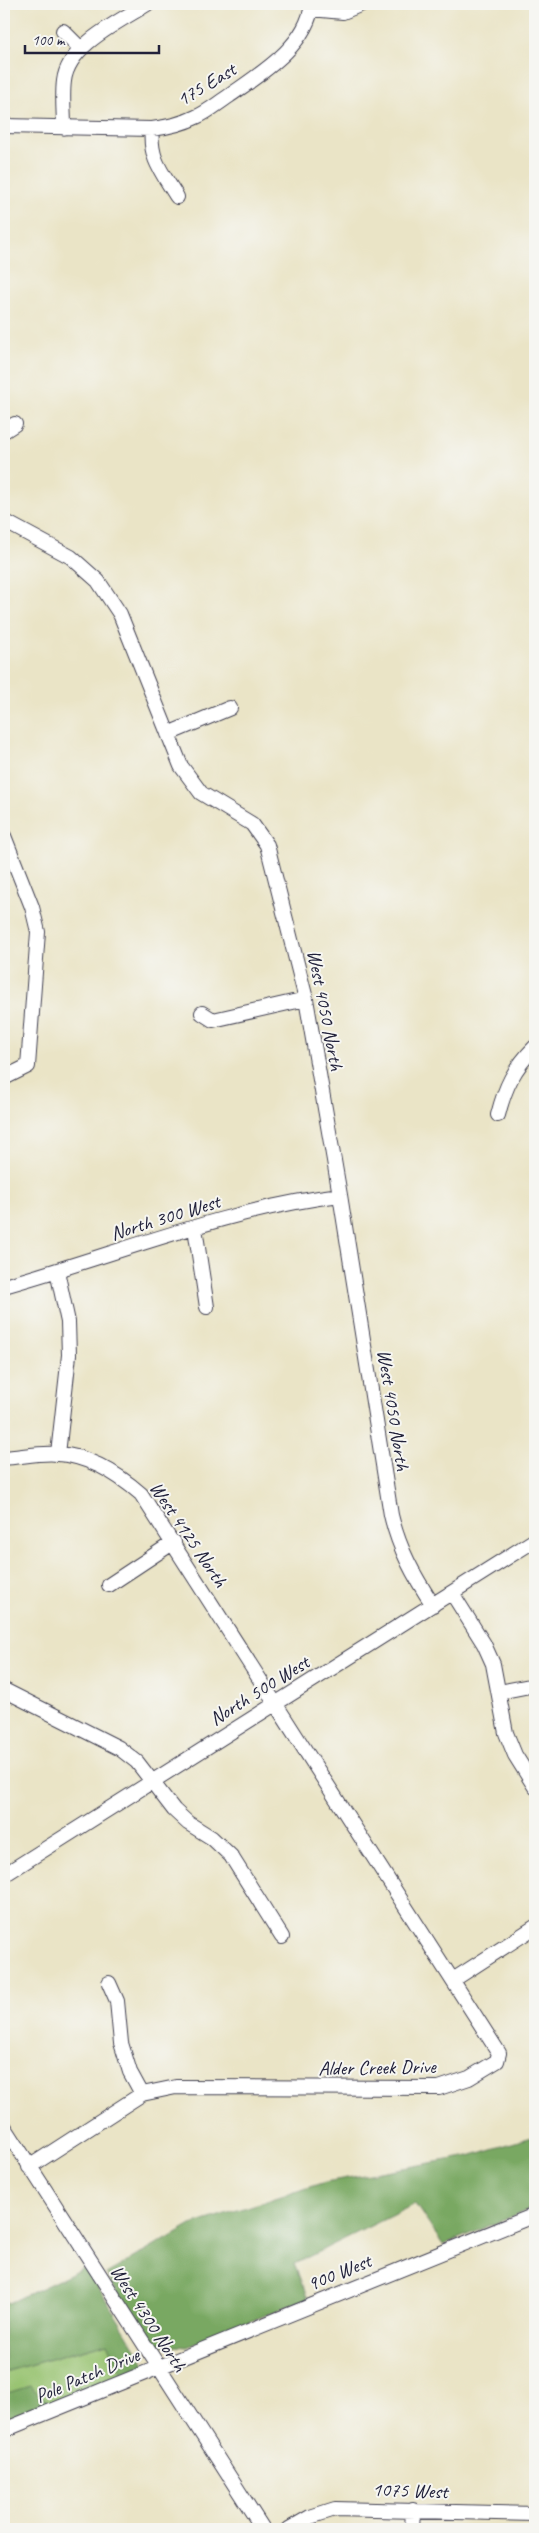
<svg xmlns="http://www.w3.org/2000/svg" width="539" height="2533" viewBox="0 0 539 2533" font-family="Caveat,sans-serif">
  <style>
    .green { fill: #97c270; stroke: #5c7256 }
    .forest { fill: #79a862; stroke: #4e654e }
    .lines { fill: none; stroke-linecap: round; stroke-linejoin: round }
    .minor-casing { stroke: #403f50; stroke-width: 16 }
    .minor { stroke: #fff; stroke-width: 14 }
    .labels { text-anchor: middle; stroke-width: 4; stroke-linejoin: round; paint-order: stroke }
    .street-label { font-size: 20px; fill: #22223b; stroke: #f6f6f2 }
  </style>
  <rect width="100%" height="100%" fill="#f6f6f2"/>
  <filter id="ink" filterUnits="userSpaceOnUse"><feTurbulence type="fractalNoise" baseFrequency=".02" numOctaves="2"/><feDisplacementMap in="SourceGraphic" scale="10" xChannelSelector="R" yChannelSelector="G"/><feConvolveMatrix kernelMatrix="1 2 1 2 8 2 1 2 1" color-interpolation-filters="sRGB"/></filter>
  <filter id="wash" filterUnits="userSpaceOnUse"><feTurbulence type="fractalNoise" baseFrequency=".0096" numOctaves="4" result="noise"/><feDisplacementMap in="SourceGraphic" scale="20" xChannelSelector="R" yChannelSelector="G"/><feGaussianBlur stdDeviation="1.12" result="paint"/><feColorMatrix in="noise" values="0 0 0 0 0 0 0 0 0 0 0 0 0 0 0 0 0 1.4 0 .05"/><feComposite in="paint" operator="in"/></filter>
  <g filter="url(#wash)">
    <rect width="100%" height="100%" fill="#eae4c6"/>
    <path class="green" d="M107 2343 122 2375 51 2404 4 2394V2372Z"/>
    <path class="forest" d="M535 2136V2207L443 2245 415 2204 294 2264 308 2298 187 2347 150 2344 106 2274 191 2225 325 2182 469 2156Z
      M86 2267 146 2365 122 2375 107 2343 4 2372V2295L7 2304Z
      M30 2386 51 2404 4 2424V2394Z"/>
  </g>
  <g filter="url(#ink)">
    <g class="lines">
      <g class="minor-casing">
        <path id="minor" d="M311 9 343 12 362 4
          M63 31 80 48
          M4 126 152 129C168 127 182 124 196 117 208 112 218 103 229 96 260 74 307 46 312 4
          M64 128C64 113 62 96 64 81 68 45 119 22 147 4
          M152 129C149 159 162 172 177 197
          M4 431 15 424
          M4 521 71 557 98 581 120 614 181 766 201 793 252 824 267 845 306 999 340 1195 391 1515C399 1549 414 1576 433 1605
          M168 734 230 708
          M4 836 32 907 38 932 28 1066 4 1078
          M202 1013 213 1020 306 999
          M498 1115C505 1087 514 1068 535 1047
          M195 1228 207 1307
          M57 1271 68 1322 69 1355 58 1454
          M4 1286C115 1255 226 1209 340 1195
          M4 1458C21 1457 41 1452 58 1454 90 1456 118 1474 141 1494L499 2053 497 2061 469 2078 439 2088 176 2087 142 2094 29 2167
          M109 1585 174 1542
          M452 1593 484 1644 493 1664 506 1733 515 1755 535 1787
          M4 1690 119 1748 137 1762 174 1810 188 1823 212 1838 231 1856 282 1937
          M499 1692 535 1685
          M4 1875 535 1540
          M453 1980 535 1927
          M109 1983 117 2001 121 2043 130 2072 142 2094
          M4 2126 263 2529
          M4 2430 535 2215
          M289 2529 310 2517 335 2509 535 2514
          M412 2529 413 2510"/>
      </g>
      <use href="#minor" class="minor"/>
    </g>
  </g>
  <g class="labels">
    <g class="street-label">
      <text transform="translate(206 84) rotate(-31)" y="7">175 East</text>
      <text transform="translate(326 1010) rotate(79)" y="7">West 4050 North</text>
      <text transform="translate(165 1217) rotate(-17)" y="7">North 300 West</text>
      <text transform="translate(394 1410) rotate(81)" y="7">West 4050 North</text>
      <text transform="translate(189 1534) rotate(56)" y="7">West 4125 North</text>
      <text transform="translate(259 1690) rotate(-32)" y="7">North 500 West</text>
      <text transform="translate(377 2067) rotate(-1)" y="7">Alder Creek Drive</text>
      <text transform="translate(339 2272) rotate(-22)" y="7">900 West</text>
      <text transform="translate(149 2318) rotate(57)" y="7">West 4300 North</text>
      <text transform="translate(87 2375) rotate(-23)" y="7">Pole Patch Drive</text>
      <text transform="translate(410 2490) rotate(2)" y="7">1075 West</text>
    </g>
  </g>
  <rect width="539" height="2533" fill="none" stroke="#f6f6f2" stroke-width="20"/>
  <path d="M25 45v8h134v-8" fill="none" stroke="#22223b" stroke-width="2.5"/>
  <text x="32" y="45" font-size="15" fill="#22223b" stroke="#f6f6f2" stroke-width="4" paint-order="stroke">100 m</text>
</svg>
